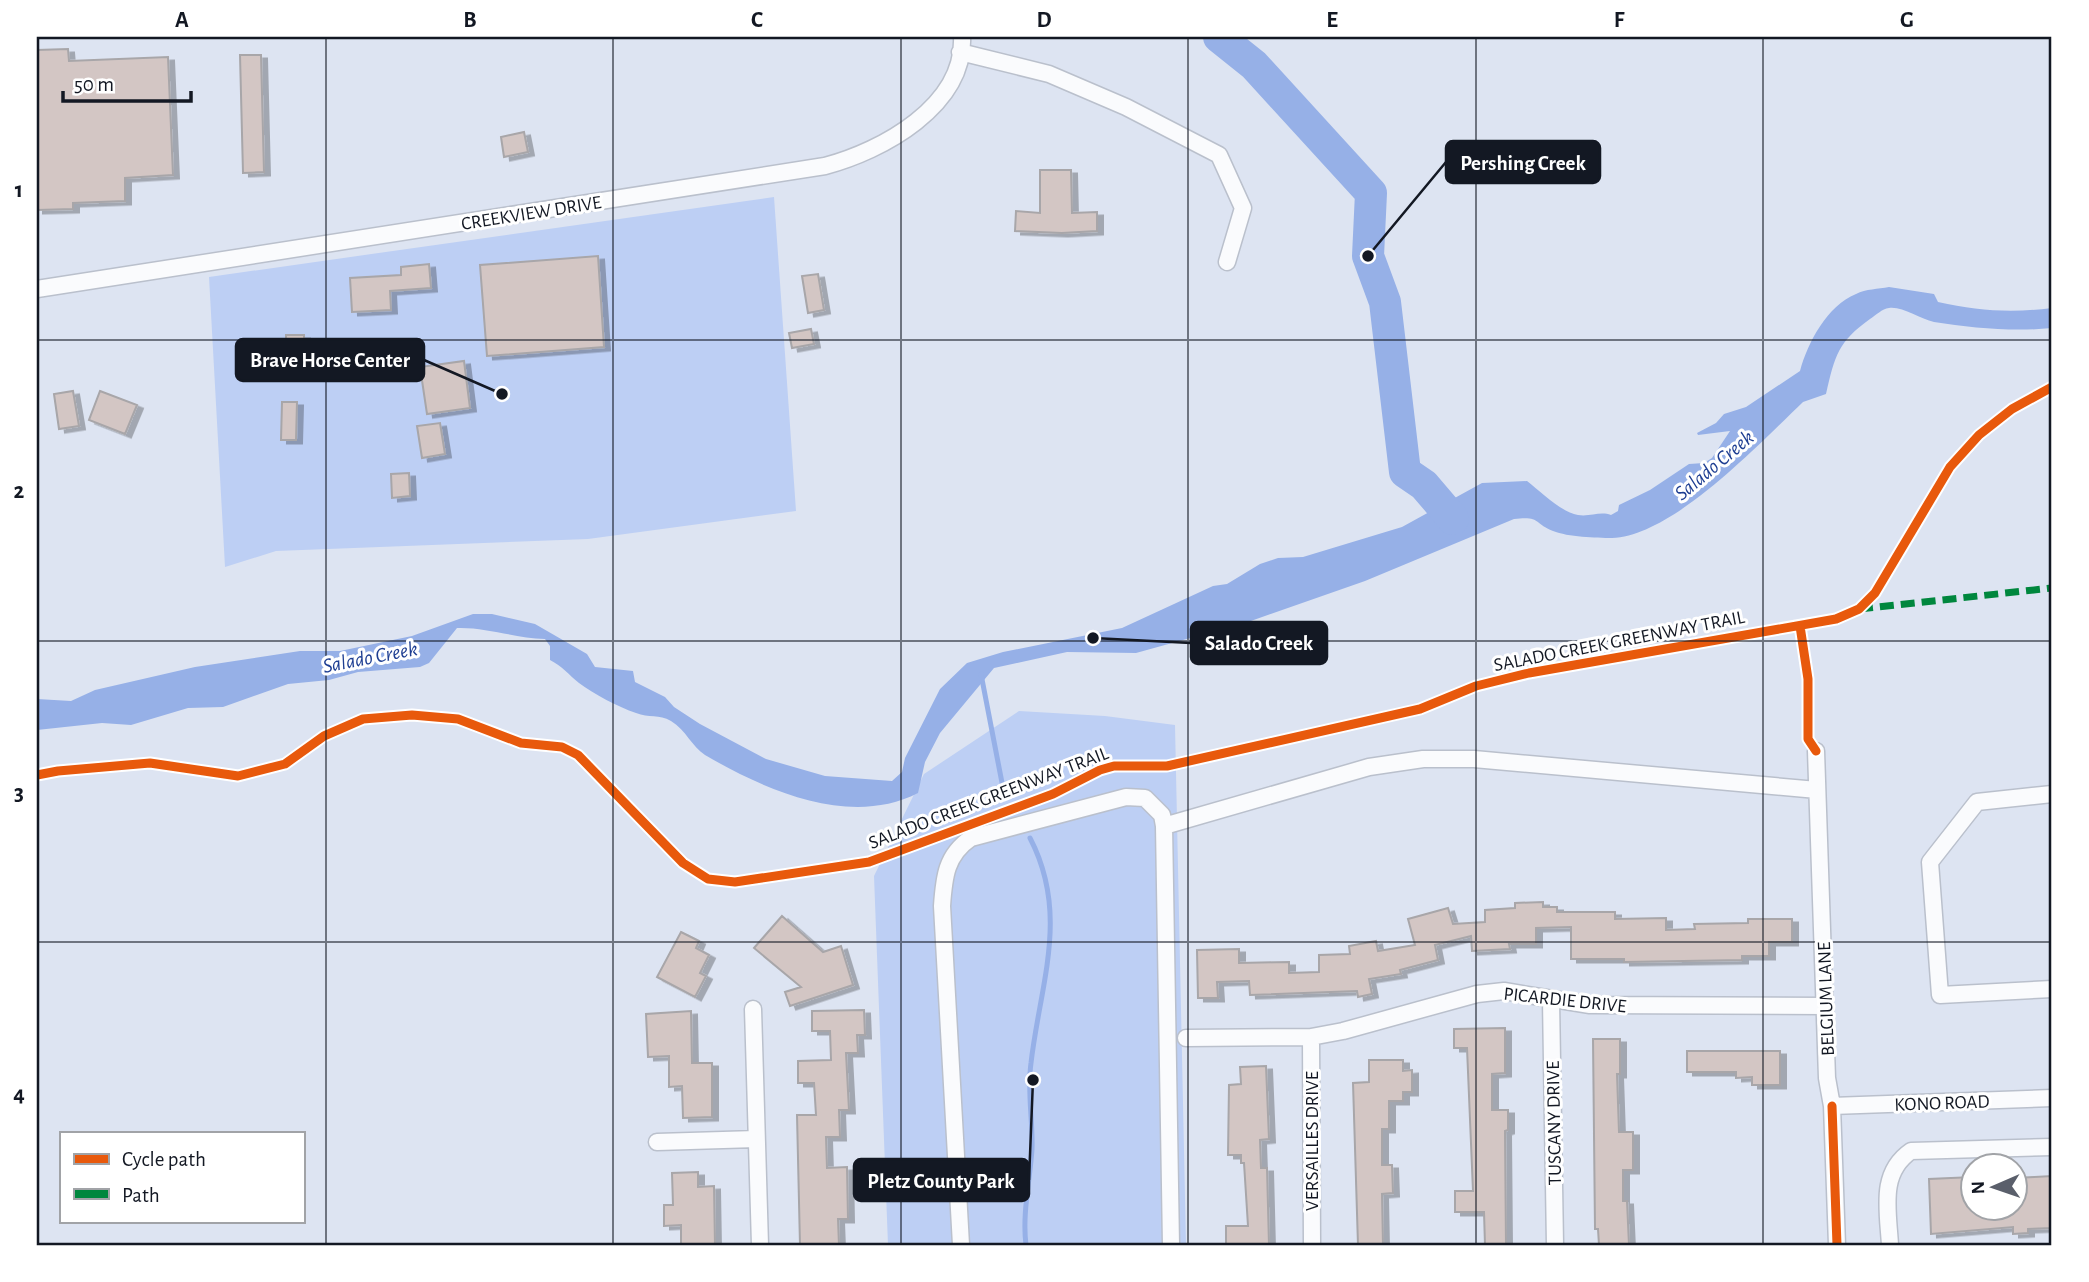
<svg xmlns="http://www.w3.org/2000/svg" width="2089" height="1282" viewBox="0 0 2089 1282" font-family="'Alegreya Sans',sans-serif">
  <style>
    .green { fill: #bdcff4 }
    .water { fill: #96b0e7 }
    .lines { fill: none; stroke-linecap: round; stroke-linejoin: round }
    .stream { stroke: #96b0e7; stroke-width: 5 }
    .river { stroke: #96b0e7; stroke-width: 32 }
    .building { fill: #d3c6c4; stroke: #a8a6a9; stroke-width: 2; filter: url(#shadow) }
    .minor-casing { stroke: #bac0cc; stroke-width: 19 }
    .minor { stroke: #fafbfd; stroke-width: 16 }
    .quiet { stroke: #00873e; stroke-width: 7; stroke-dasharray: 14 7; stroke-linecap: butt }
    .cycleway-casing { stroke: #fff; stroke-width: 13 }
    .cycleway { stroke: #e8590c; stroke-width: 9 }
    .grid { fill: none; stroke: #131823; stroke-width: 2; stroke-opacity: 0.55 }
    .labels { text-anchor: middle; stroke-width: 6; stroke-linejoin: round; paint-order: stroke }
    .street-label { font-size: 19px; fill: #131823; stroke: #fff }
    .water-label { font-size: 21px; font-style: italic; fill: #1e3e92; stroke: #fff }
    .leader { fill: none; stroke: #131823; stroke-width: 2.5 }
    .callout-dot { fill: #131823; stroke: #fff; stroke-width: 2.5 }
    .callout { fill: #131823; stroke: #131823; stroke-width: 2.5 }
    .callout-label { font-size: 21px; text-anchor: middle; font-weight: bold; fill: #fff }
    .neatline { fill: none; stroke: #131823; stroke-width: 2.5 }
    .grid-label { font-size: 23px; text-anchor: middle; font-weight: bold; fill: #131823 }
  </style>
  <defs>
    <filter id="shadow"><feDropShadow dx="6" dy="3.5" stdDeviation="0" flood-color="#0004"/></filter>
  </defs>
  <rect width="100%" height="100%" fill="#dde4f2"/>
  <path class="green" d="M774 197 796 511 588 539 276 551 225 567 209 277Z
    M1019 711 1105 716 1175 725 1186 1245H888L874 876 924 774Z"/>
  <path class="water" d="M1889 287 1934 294 1938 302C1978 311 2012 313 2052 308V328C2014 332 1972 328 1934 322 1920 319 1902 306 1889 308 1882 309 1876 315 1870 319 1838 342 1835 355 1826 394L1803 402C1760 443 1673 536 1612 538 1596 538 1568 537 1553 531 1533 523 1541 516 1514 519L1365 581 1248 622 1136 653 1067 652 994 668 940 733 925 762 918 793C850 828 765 790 705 755 692 747 686 730 671 721 659 714 649 718 636 713 618 707 594 694 579 683 569 675 562 666 550 660V646L545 639C515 638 486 627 457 628L429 663 420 667 358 672 329 680 288 684 223 707 188 708 131 725 102 723 37 730V699L71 701 95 690 195 667 300 651H340L412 636 473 614H492L535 624 587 654 595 667 633 671 635 682 665 697 674 707 700 724 766 759 825 776 892 781 902 772 905 758 940 689 967 663 1003 652 1122 628 1213 586 1227 584 1260 564 1278 558 1303 557 1402 527 1482 483 1527 481C1541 492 1561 512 1578 515 1590 517 1600 511 1611 515L1618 511 1619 505 1650 490 1689 464 1704 463 1712 458 1730 431 1698 435 1697 433 1716 423 1724 414 1746 407 1800 371C1808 342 1827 306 1856 294 1866 289 1878 289 1889 287Z"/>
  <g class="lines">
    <path class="stream" d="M981 674 1003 788
      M1026 1245C1022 1214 1030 1180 1032 1149 1033 1121 1027 1091 1031 1063 1040 984 1070 915 1030 838"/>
    <path class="river" d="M1219 37 1254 65 1371 193 1368 256 1385 302 1405 472 1424 485 1453 519"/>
  </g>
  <path class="building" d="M68 49 69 61 168 57 173 175 125 178V201L73 203V209L37 210V50Z
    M240 55H261L264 172 243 173Z
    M524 132 528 152 504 157 501 137Z
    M1040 170H1071L1072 213 1097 212V231L1062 233 1015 231 1016 211 1040 213Z
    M598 256 604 347 487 356 480 265Z
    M429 264 431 288 390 291 391 310 352 312 350 278 401 275V267Z
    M818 274 824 310 808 313 802 276Z
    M811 329 814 344 792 348 789 333Z
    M286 335H304V359H286Z
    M464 361 470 408 427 414 420 367Z
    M73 391 79 426 59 429 54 394Z
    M100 391 137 405 125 434 89 420Z
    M282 402H297L296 440H281Z
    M440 423 445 454 422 458 417 426Z
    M409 473 410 496 392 498 391 474Z
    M1543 902V907H1557V912H1615V919L1666 918V930L1695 929 1694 924 1748 923V919H1792V942H1769V956H1742V960L1624 962V959H1571V927L1536 928V944H1509L1510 949 1472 951 1471 936 1435 945 1438 960 1400 970 1401 974 1369 979 1372 994 1358 997 1357 991 1250 995 1249 981 1217 982 1218 998H1198L1197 950 1239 949V963L1289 962V973L1319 972V955L1350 954 1349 946 1376 941 1378 951 1415 945 1408 919 1448 908 1453 924 1485 922V910L1515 908V903Z
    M782 916 823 952 841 946 853 985 790 1006 785 992 801 987 754 948Z
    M681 932 699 941 696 948 709 955 700 973 706 976 695 997 657 977Z
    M864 1010 865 1035H857L858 1053H846L849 1110H839L840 1137H826L827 1168 847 1167 848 1219H838L839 1245H800L797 1115H816L814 1083H798V1061L831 1060 830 1031H812V1011Z
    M691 1011 692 1063H712V1117L683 1118 682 1086 669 1087V1056L648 1057 646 1014Z
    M1505 1028V1073L1492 1074V1110H1508V1130L1505 1131 1506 1245H1485L1484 1212H1455V1191H1473L1467 1048H1454V1029Z
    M1593 1039H1620V1074H1617L1619 1132H1633V1170H1623V1201H1627L1629 1245H1599L1598 1229H1595Z
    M1687 1051H1780V1085H1752V1077L1736 1078V1072H1687Z
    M1369 1060H1403V1071L1412 1070V1092H1403V1101H1389V1129H1382V1165H1392L1393 1193 1382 1194 1383 1245H1358L1353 1083 1369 1082Z
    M1266 1066 1269 1139 1260 1140 1261 1168H1267L1269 1245H1226V1226H1248L1244 1163H1241V1155H1228L1229 1085 1241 1084 1240 1067Z
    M698 1172V1187L714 1186 715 1245H681V1225L664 1226V1205H673L672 1173Z
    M2052 1176V1228L2028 1229V1233L2013 1234V1227L1931 1234 1929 1179 1973 1177V1208H2015V1178Z"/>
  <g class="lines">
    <g class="minor-casing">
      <path id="minor" d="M960 52 1049 74 1126 107 1219 155 1243 208 1227 262
        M37 289 825 166C882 151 965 106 962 37
        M1816 751 1827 1078 1832 1106 1837 1245
        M2052 794 1977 802 1930 862 1940 995 2052 989
        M1164 826 1369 767 1423 759H1474L1817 790
        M1551 1000 1555 1245
        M753 1009 760 1245
        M1311 1037 1312 1245
        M1186 1038 1311 1037 1343 1031 1477 994 1504 991 1590 1005 1825 1006
        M1832 1106 2052 1098
        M657 1142 756 1139
        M961 1245 942 906C944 877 946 855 971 838L1126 797 1145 798 1162 815 1164 826 1171 1245
        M1890 1245C1888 1210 1879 1173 1911 1151L2052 1147"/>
    </g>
    <use href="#minor" class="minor"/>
    <path class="quiet" d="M1859 609 2052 588"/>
    <g class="cycleway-casing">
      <path id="cycleway" d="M1800 626 1808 679V739L1816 751
        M37 775 58 771 150 763 238 776 285 764 324 736 363 719 412 715 458 719 521 743 562 747 578 755 683 863 708 879 735 882 869 862 1053 794 1100 770 1114 766H1167L1420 709 1476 686 1529 673 1836 619 1859 609 1875 593 1950 467 1979 435 2012 409 2052 387
        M1832 1106 1837 1245"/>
    </g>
    <use href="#cycleway" class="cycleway"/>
  </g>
  <path class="grid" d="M326 37V1245M613 37V1245M901 37V1245M1188 37V1245M1476 37V1245M1763 37V1245M37 340H2052M37 641H2052M37 942H2052"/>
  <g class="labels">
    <g class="street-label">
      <text transform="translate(531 212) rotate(-9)" y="7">CREEKVIEW DRIVE</text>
      <text transform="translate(1619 640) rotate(-11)" y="7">SALADO CREEK GREENWAY TRAIL</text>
      <text transform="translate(988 797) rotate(-21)" y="7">SALADO CREEK GREENWAY TRAIL</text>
      <text transform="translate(1565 999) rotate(6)" y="7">PICARDIE DRIVE</text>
      <text transform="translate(1825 999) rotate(-92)" y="7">BELGIUM LANE</text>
      <text transform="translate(1942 1102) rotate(-2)" y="7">KONO ROAD</text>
      <text transform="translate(1553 1123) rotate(-91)" y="7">TUSCANY DRIVE</text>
      <text transform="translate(1311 1141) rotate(-90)" y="7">VERSAILLES DRIVE</text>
    </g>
    <g class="water-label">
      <text transform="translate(1714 465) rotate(-40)" y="7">Salado Creek</text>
      <text transform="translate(370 657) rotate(-11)" y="7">Salado Creek</text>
    </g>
  </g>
  <path class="leader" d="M1368 256L1446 162M502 394L424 360M1093 638L1191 643M1033 1080L1029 1180"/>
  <g class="callout-dot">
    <circle cx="1368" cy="256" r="7"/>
    <circle cx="502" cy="394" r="7"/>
    <circle cx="1093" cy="638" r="7"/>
    <circle cx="1033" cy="1080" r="7"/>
  </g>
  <g class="callout">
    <rect x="1446" y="141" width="154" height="42" rx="7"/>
    <rect x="236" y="339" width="188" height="42" rx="7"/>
    <rect x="1191" y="622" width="136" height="42" rx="7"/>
    <rect x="854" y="1159" width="175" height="42" rx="7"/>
  </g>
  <g class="callout-label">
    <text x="1523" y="170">Pershing Creek</text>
    <text x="330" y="367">Brave Horse Center</text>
    <text x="1259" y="650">Salado Creek</text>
    <text x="941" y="1188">Pletz County Park</text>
  </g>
  <rect width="2089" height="1282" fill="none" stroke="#ffffff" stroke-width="77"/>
  <rect x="60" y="1132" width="245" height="91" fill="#ffffff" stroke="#a1a3a7" stroke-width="2"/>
  <rect x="74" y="1154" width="35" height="10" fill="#e8590c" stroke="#a1a3a7" stroke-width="2"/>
  <text x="122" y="1166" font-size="21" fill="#131823">Cycle path</text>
  <rect x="74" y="1189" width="35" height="10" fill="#00873e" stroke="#a1a3a7" stroke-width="2"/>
  <text x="122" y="1202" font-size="21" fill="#131823">Path</text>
  <g transform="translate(1994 1187) rotate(268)"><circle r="33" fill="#ffffff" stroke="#a1a3a7" stroke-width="2"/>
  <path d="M0-5L12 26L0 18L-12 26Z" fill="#5a5f6b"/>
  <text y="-10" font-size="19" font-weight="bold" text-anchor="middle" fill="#131823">N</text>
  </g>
  <path d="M63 91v10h128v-10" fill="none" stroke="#131823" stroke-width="3.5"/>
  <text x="74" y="91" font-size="21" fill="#131823" stroke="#ffffff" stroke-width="5" paint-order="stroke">50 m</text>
  <rect x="38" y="38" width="2012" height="1206" class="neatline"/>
  <g class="grid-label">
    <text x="182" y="27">A</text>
    <text x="470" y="27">B</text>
    <text x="757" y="27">C</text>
    <text x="1044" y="27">D</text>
    <text x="1332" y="27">E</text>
    <text x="1619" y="27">F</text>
    <text x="1907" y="27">G</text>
    <text x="19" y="197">1</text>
    <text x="19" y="498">2</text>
    <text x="19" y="800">3</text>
    <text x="19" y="1101">4</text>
  </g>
</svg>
